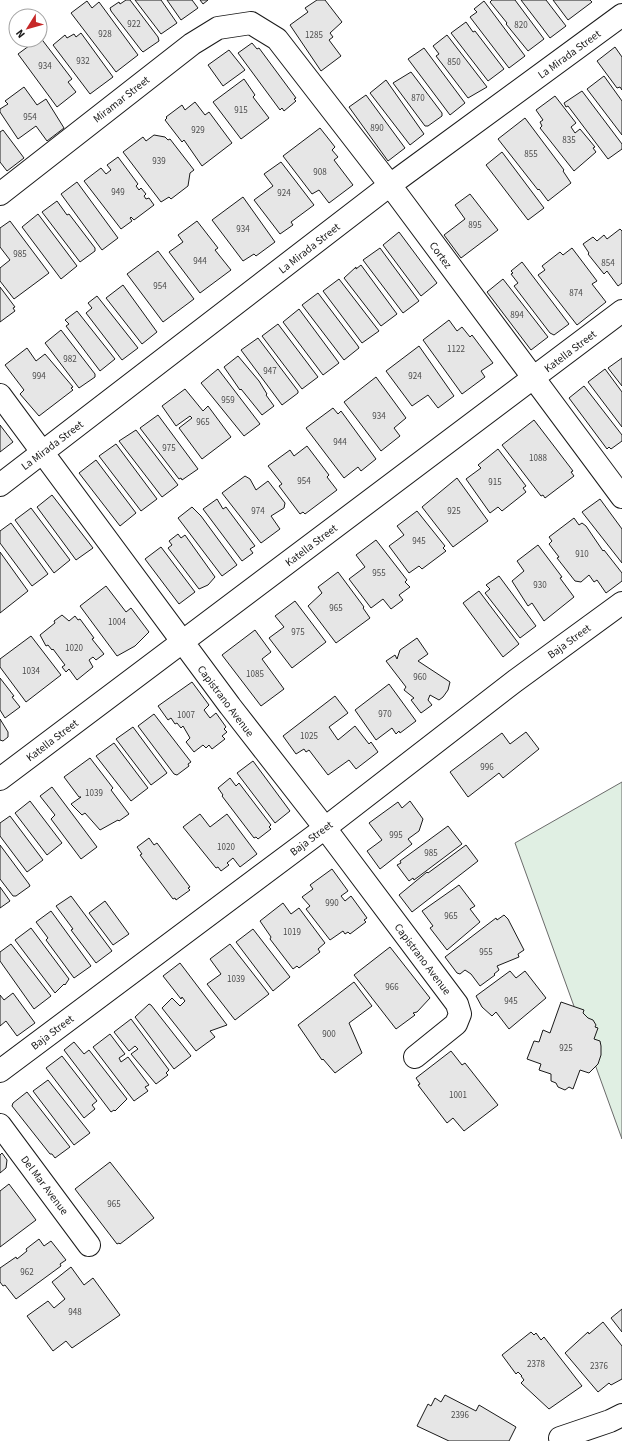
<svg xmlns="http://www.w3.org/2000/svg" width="622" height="1441" viewBox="0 0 622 1441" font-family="'Source Sans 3',sans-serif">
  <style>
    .green { fill: #e0efe3; stroke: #6a6a6a }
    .building { fill: #e6e6e6; stroke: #1a1a1a }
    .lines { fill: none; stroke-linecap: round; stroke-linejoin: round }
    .minor-casing { stroke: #1a1a1a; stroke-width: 24 }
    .minor { stroke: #fff; stroke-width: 22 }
    .labels { text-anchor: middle; stroke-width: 3; stroke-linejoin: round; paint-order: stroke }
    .number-label { font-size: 9px; fill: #4d4d4d }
    .street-label { font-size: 11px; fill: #1a1a1a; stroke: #fff }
  </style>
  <rect width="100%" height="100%" fill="#fff"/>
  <path class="green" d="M622 782V1139L515 843Z"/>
  <path class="building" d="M126 0H130L158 37 159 41 143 52 141 50 111 11 110 8 119 2 120 4Z
    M135 0H161L177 23 161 34Z
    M167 0H192L198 8 181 20Z
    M200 0H208L203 4Z
    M317 0H325L342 22 330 33 333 37 329 40 341 56 321 71 290 25 308 12 305 8Z
    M492 0H515L544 39 528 51 506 24 507 23 490 2Z
    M521 0H546L566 26 550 38Z
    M553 0H590L592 2 568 20Z
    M87 1 92 8 99 2 138 55 116 72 71 13Z
    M484 1 525 56 509 68 470 17 477 12 474 9Z
    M466 22 473 32 475 31 504 69 488 81 451 33Z
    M81 33 113 77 90 94 53 45 65 35 67 38 74 34 76 37Z
    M447 35 487 87 468 98 436 56 439 54 433 46Z
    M40 37 72 79 68 82 76 92 57 107 18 54 37 40H40Z
    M252 43 257 49 259 48 296 98 294 99 296 101 284 111 282 108 280 110 238 53Z
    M615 47 622 57V90L620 87 617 88 597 61Z
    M424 48 465 103 450 115 408 59Z
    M229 50 245 70 223 86 208 65Z
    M411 72 442 113V116L428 126H425L393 83Z
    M604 76 622 101V135L587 89Z
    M244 79 255 95 253 97 269 118 241 139 213 102Z
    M386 80 424 134 410 145 370 93Z
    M24 87 37 105 46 99 64 128 47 141 36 126 18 139 0 112V109L8 104 5 101Z
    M582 91 622 144V149L608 159 568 106 566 107 564 103Z
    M366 95 405 148 388 161 349 107Z
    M555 96 576 123 571 127 575 133 580 129 595 147 593 148 596 152 574 171 540 128 542 126 540 122 543 120 536 110Z
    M195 102 205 115 209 112 232 143 202 166 184 140 182 142 165 120 167 118 166 117 182 105 185 110Z
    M525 118 564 170 563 171 571 183 548 201 539 189 538 190 498 139Z
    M320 128 335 147 332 150 338 157 334 160 353 185 329 203 319 190 312 194 283 156Z
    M3 130 24 158 7 171 0 162V132Z
    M154 135 165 137 168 140 170 139 194 170 190 173 188 186 171 199 169 197 161 202 123 152 143 137 146 141Z
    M502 152 544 208 528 220 486 165Z
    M118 157 138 184 136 186 139 190 141 188 146 194 144 196 146 199 149 198 154 205 134 220 131 217 130 218 132 221 121 229 84 181 101 168 106 174 111 170 107 165Z
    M281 162 314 205 291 222 293 225 280 234 254 200 273 186 264 174Z
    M77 182 118 238 102 250 61 194Z
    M470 194 498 230 461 258 444 235 465 219 455 205Z
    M243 197 275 242 256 256 254 254 243 261 212 220Z
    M57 201 67 215 69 214 95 248V251L80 262 42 212Z
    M38 214 77 266 61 279 22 227Z
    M10 221 49 273 14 299 0 281V268L10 260 0 247V228Z
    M197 221 218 248 215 250 231 270 200 293 169 252 183 242 178 235Z
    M620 229 622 231V283L618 286 607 271 604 274 588 254 589 253 583 244 593 237 597 241 604 235 607 239Z
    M399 232 437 283 421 296 383 245Z
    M380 248 419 301 403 313 363 260Z
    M572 248 597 281 592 284 606 302 577 325 538 275 545 270 542 266 560 252 563 255Z
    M158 251 194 299 163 322 127 274Z
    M522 262 569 324 554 335 550 333 514 286 518 283 511 274 513 273 511 271Z
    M361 265 397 314 381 326 344 278 356 267V269Z
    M339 279 379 331 362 343 323 291Z
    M503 279 548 337 531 350 487 292Z
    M123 285 157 332 142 344 106 298Z
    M0 287 15 307 13 308 15 311 0 322Z
    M318 293 358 346 359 348 344 360 302 305Z
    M97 296 138 348 122 360 86 313 92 308 88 303Z
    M299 309 339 363 323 375 283 322Z
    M77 311 115 359 100 371 66 326 69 324 65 320Z
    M449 320 457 331 462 327 470 337 472 335 493 363 481 371 485 377 462 394 423 340Z
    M278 324 318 377 302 389 262 336Z
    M61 330 95 374V377L79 388 45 343Z
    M258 338 298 391V393L282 405 241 350Z
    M419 346 454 396 438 408 428 395 412 406 386 371Z
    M27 348 36 361 45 354 73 387 71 388 73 390 39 416 20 394 24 390 5 365Z
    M238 356 259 381 267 394 266 395 274 406 262 415 241 389 240 390 224 367Z
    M622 358V386L608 368Z
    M218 369 260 424 244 436 201 383Z
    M605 369 622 392V427L588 382Z
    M376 377 406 418 394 428 400 436 381 451 344 402Z
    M584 386 622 435V441L611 449 609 447 607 449 569 398Z
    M185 389 203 411 208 406 231 437 202 459 179 428 192 418 190 416 176 426 162 406Z
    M333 408 338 414 341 411 376 459 361 471 358 467 344 478 306 428Z
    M158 415 198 469 182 480 181 478 179 479 140 428Z
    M534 420 573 471 571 472 574 476 545 498 543 495 541 496 502 445Z
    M0 425 13 442 0 452Z
    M136 430 178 485 162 497 119 441Z
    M116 444 157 499 141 511 99 456Z
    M307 446 329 475 327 477 337 490 305 514 303 512 300 514 279 486 282 484 268 466 290 450 294 456Z
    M498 449 526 486 523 488 526 492 502 511 498 507 490 513 466 479 481 468 478 465Z
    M96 460 136 513 120 526 79 473Z
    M245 476 250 479 256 490 268 481 285 503 284 508 271 516 280 529 261 543 222 493Z
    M457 478 488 521 453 547 422 507Z
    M52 495 93 548 76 560 37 507Z
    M217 499 223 509 226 507 255 546 250 549 253 553 242 561 203 509Z
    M600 499 622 529V563L582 512Z
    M192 507 201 516 237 565 222 576 178 518Z
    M31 508 70 560 54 573 15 520Z
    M417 511 445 546 443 548 446 551 422 569 419 566 409 573 389 546 404 535 397 526Z
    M574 518 579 525 582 523 586 526 603 551 604 550 622 573V581L606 593 597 580 594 582 589 575 581 582 575 581 557 558 559 557 549 544 552 541 549 537Z
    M11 523 48 574 32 586 0 543V531Z
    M178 534 181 538 185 535 215 577 208 585 199 589 168 548 172 545 169 541Z
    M376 540 407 580 405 582 410 587 399 595 403 600 391 609 383 599 371 608 349 579 365 567 356 555Z
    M538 545 562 577 560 578 574 597 544 621 532 603 528 606 512 581 524 571 517 561Z
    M161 547 195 592 179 604 145 559Z
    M0 552 28 591 0 613Z
    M338 572 364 607 363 608 370 618 336 643 308 606 322 593 318 587Z
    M499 576 536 626 520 638 485 593 490 589 486 585Z
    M106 586 126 612 131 608 149 632 135 646 117 656 80 606Z
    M479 591 519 644 503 657 463 603Z
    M295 601 326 642 292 668 269 638 284 627 275 616Z
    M62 615 69 621 75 616 78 620 80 619 94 638 92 639 104 654 96 660 93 657 89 660 93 667 77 680 69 669 66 672 62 667 65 665 53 649 52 650 48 645 46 646 40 635 55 623 54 621Z
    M255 630 271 652 262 659 284 689 261 706 222 655Z
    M31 636 61 675 26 702 0 667V659Z
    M417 638 428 654 418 661 450 682 448 690 443 697 439 700 430 695 428 700 432 705 421 713 411 700 414 698 404 690 406 687 386 661 395 655 397 659 400 650Z
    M0 678 14 696 12 697 20 707 5 718 0 710Z
    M192 682 209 705 204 710 210 718 216 713 226 727 224 729 227 732 222 736 225 739 212 749 209 745 206 748 203 745 194 752 186 742 190 738 183 726 181 728 177 723 175 724 171 718 168 720 158 706Z
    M389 684 416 721 400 733 399 731 396 734 392 728 376 740 355 710Z
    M335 696 348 713 329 727 338 740 355 726 369 744 371 742 378 752 356 769 349 760 328 775 309 750 306 752 304 749 296 754 283 736Z
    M154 714 191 762 188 764 189 766 177 775 174 774 138 726Z
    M0 719 8 732V737L3 741 0 740Z
    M133 727 167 773 151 785 116 739Z
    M526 732 539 749 503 778 499 773 468 797 450 772 502 733 510 744Z
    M114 743 148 788 131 801 96 756Z
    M90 758 113 788 111 790 129 814 119 821 118 820 100 830 85 813 82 815 71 804 81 797H79L64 777Z
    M253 761 290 811 275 823 237 773Z
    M230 778 236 786 239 783 271 825 269 827 271 829 258 839 256 837 254 838 222 796 223 795 218 788Z
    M52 787 97 847 81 859 51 819 55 815 40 796Z
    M30 801 62 843 47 855 15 813Z
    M410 801 423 819 419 831 408 839 412 844 380 869 367 851 382 840 369 823 398 802 402 808Z
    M200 814 210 827 227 814 257 854 240 867 233 858 227 863 229 865 221 871 218 867 216 868 183 827Z
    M10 816 43 860 27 872 0 836V823Z
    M448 826 462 844 414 880 413 878 409 881 397 865 401 863 400 861Z
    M149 838 154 845 157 843 190 887 188 888 190 890 176 900 175 898 173 899 140 855 142 854 137 847Z
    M0 845 29 884 30 886 16 896H13L0 879Z
    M466 845 478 861 412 912 399 895 427 872 428 873Z
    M332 869 348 891 341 896 345 901 351 896 367 918 364 920 366 922 350 934 348 932 345 934 343 931 330 940 306 909 310 906 302 897 313 889 310 885Z
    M459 885 475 906 470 909 480 922 447 950 430 928 433 926 422 911Z
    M0 887 10 901 0 908Z
    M71 896 112 951 96 963 71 930 73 929 56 906Z
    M105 901 129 934 113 945 89 913Z
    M283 903 291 914 299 908 325 943 318 949 320 952 299 968 297 966 293 969 270 939 271 937 260 921Z
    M51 911 91 966 74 978 46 940 48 938 36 922Z
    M504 915 508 919 524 950 518 954 519 957 497 966 499 970 494 974 495 975 480 986 471 974 465 970 460 974 457 973 445 957 496 918 497 920Z
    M31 928 69 979 65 985 64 984 55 993 15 940Z
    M253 929 290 977 273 991 236 942Z
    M11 944 51 996 34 1009 0 961V952Z
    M230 944 269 994 235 1020 207 984 221 974 210 959Z
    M390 947 430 998 417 1012 413 1013 415 1015 396 1029 354 975Z
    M180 963 227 1025 210 1031 215 1037 196 1051 162 1008 172 998 180 1006 185 1001 182 997 181 999 163 976Z
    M510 971 516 978 525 971 546 998 509 1029 496 1012 492 1016 482 1007 476 996Z
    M354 982 372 1006 349 1023 362 1053 335 1073 323 1059 322 1060 298 1025Z
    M13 993 35 1023 17 1036 6 1021 0 1026V995L4 1000Z
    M561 1002 584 1010 583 1013 588 1018 593 1020 596 1025 595 1027 598 1028 594 1039 600 1041 601 1046V1055L598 1064 589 1073 580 1070 573 1089 569 1087 565 1090 558 1087 556 1083 551 1081V1074L539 1070 541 1064 527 1059 534 1041 539 1042 543 1030 550 1033Z
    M149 1004 151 1005 191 1056 174 1069 135 1017Z
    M131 1019 169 1070 166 1073 168 1075 156 1084 131 1054 138 1049 135 1046 129 1051 114 1032Z
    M110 1034 125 1054 119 1058 121 1062 128 1057 149 1085 145 1087 148 1091 134 1101 93 1047Z
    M74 1042 84 1054 89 1050 127 1099 115 1111 114 1110 111 1112 64 1050Z
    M451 1051 462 1065 465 1063 498 1105 464 1131 453 1118 447 1123 418 1085 420 1084 416 1078Z
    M62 1056 97 1101 92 1105 95 1109 84 1118 46 1068Z
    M48 1080 90 1133 74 1145 33 1091Z
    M27 1092 70 1147 55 1158 52 1154H50L12 1106 13 1103Z
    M2 1153 7 1160 6 1168 0 1173V1155Z
    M110 1162 154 1218 120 1244 119 1243 117 1244 75 1189Z
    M9 1184 36 1220 0 1247V1191Z
    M39 1239 44 1246 51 1241 66 1260 60 1264 61 1266 16 1299 5 1285 3 1286 0 1282V1268L16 1257 17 1259 27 1251 26 1249Z
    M71 1267 84 1285 93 1278 120 1315 72 1348 66 1341 53 1351 27 1316 48 1301 54 1308 65 1299 52 1282Z
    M622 1309V1332L611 1318Z
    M603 1322 622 1346V1379L611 1385 609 1383 598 1392 565 1353 588 1332 589 1334Z
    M531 1332 534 1335 536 1333 541 1340 544 1337 582 1386 549 1409 521 1383 524 1380 521 1376H522L518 1372 516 1374 502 1355Z
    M445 1395 476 1411 479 1405 516 1427 509 1441H449L417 1426 428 1404 431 1406 435 1398 441 1402Z"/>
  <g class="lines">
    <g class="minor-casing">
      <path id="minor" d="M0 194 192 44 218 28 251 23 277 39 390 185 622 497
        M0 395 230 706 325 828 457 1004 460 1014 456 1024 415 1057
        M0 485 390 185 622 15
        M0 779 622 311
        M0 1071 325 828 515 681 622 603
        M0 1125 89 1245
        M560 1438 610 1421 622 1415"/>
    </g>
    <use href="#minor" class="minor"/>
  </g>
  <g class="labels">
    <g class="number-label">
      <text x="134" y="27">922</text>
      <text x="521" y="28">820</text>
      <text x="105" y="37">928</text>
      <text x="314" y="38">1285</text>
      <text x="83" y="64">932</text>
      <text x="454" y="65">850</text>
      <text x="45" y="69">934</text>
      <text x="418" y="101">870</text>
      <text x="241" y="113">915</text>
      <text x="30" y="120">954</text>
      <text x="377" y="131">890</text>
      <text x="198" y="133">929</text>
      <text x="569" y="143">835</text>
      <text x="531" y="157">855</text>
      <text x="159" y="164">939</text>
      <text x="320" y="175">908</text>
      <text x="118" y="195">949</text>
      <text x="284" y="196">924</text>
      <text x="475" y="228">895</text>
      <text x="243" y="232">934</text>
      <text x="20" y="257">985</text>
      <text x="200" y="264">944</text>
      <text x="608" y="266">854</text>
      <text x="160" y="289">954</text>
      <text x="576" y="296">874</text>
      <text x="517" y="318">894</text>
      <text x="456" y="352">1122</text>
      <text x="70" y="362">982</text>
      <text x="270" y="374">947</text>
      <text x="39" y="379">994</text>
      <text x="415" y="379">924</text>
      <text x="228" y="403">959</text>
      <text x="379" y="419">934</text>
      <text x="203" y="425">965</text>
      <text x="340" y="445">944</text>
      <text x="169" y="451">975</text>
      <text x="538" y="461">1088</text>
      <text x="304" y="484">954</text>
      <text x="495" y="485">915</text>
      <text x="258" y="514">974</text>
      <text x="454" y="514">925</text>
      <text x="419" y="544">945</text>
      <text x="582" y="557">910</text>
      <text x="379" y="576">955</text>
      <text x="540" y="588">930</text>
      <text x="336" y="611">965</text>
      <text x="117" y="625">1004</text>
      <text x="298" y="635">975</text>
      <text x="74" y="651">1020</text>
      <text x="31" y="674">1034</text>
      <text x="255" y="677">1085</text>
      <text x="420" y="680">960</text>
      <text x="385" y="717">970</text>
      <text x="186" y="718">1007</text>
      <text x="309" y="739">1025</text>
      <text x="487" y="770">996</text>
      <text x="94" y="796">1039</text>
      <text x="396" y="838">995</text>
      <text x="226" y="850">1020</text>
      <text x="431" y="856">985</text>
      <text x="332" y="906">990</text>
      <text x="451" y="919">965</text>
      <text x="292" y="935">1019</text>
      <text x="486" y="955">955</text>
      <text x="236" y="982">1039</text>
      <text x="392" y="990">966</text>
      <text x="511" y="1004">945</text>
      <text x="329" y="1037">900</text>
      <text x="566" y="1051">925</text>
      <text x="458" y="1098">1001</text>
      <text x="114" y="1207">965</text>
      <text x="27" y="1275">962</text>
      <text x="75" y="1315">948</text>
      <text x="536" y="1367">2378</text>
      <text x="599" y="1369">2376</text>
      <text x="460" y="1418">2396</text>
    </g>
    <g class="street-label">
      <text transform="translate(569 54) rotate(-36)" y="4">La Mirada Street</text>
      <text transform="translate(121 99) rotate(-38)" y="4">Miramar Street</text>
      <text transform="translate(309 248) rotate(-38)" y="4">La Mirada Street</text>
      <text transform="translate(441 255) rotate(54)" y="4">Cortez</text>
      <text transform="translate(570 351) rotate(-37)" y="4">Katella Street</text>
      <text transform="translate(52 445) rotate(-37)" y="4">La Mirada Street</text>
      <text transform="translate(311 545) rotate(-37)" y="4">Katella Street</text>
      <text transform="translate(569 641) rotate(-36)" y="4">Baja Street</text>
      <text transform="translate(226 701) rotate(53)" y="4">Capistrano Avenue</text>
      <text transform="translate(52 740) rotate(-37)" y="4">Katella Street</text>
      <text transform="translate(311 838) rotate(-37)" y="4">Baja Street</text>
      <text transform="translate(423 959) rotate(53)" y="4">Capistrano Avenue</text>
      <text transform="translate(52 1032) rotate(-37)" y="4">Baja Street</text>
      <text transform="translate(45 1185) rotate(53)" y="4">Del Mar Avenue</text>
    </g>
  </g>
  <g transform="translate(28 28) rotate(233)"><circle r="19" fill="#ffffff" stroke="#a3a3a3"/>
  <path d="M0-3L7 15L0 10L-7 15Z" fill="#c62828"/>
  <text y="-6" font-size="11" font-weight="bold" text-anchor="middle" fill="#1a1a1a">N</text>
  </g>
</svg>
